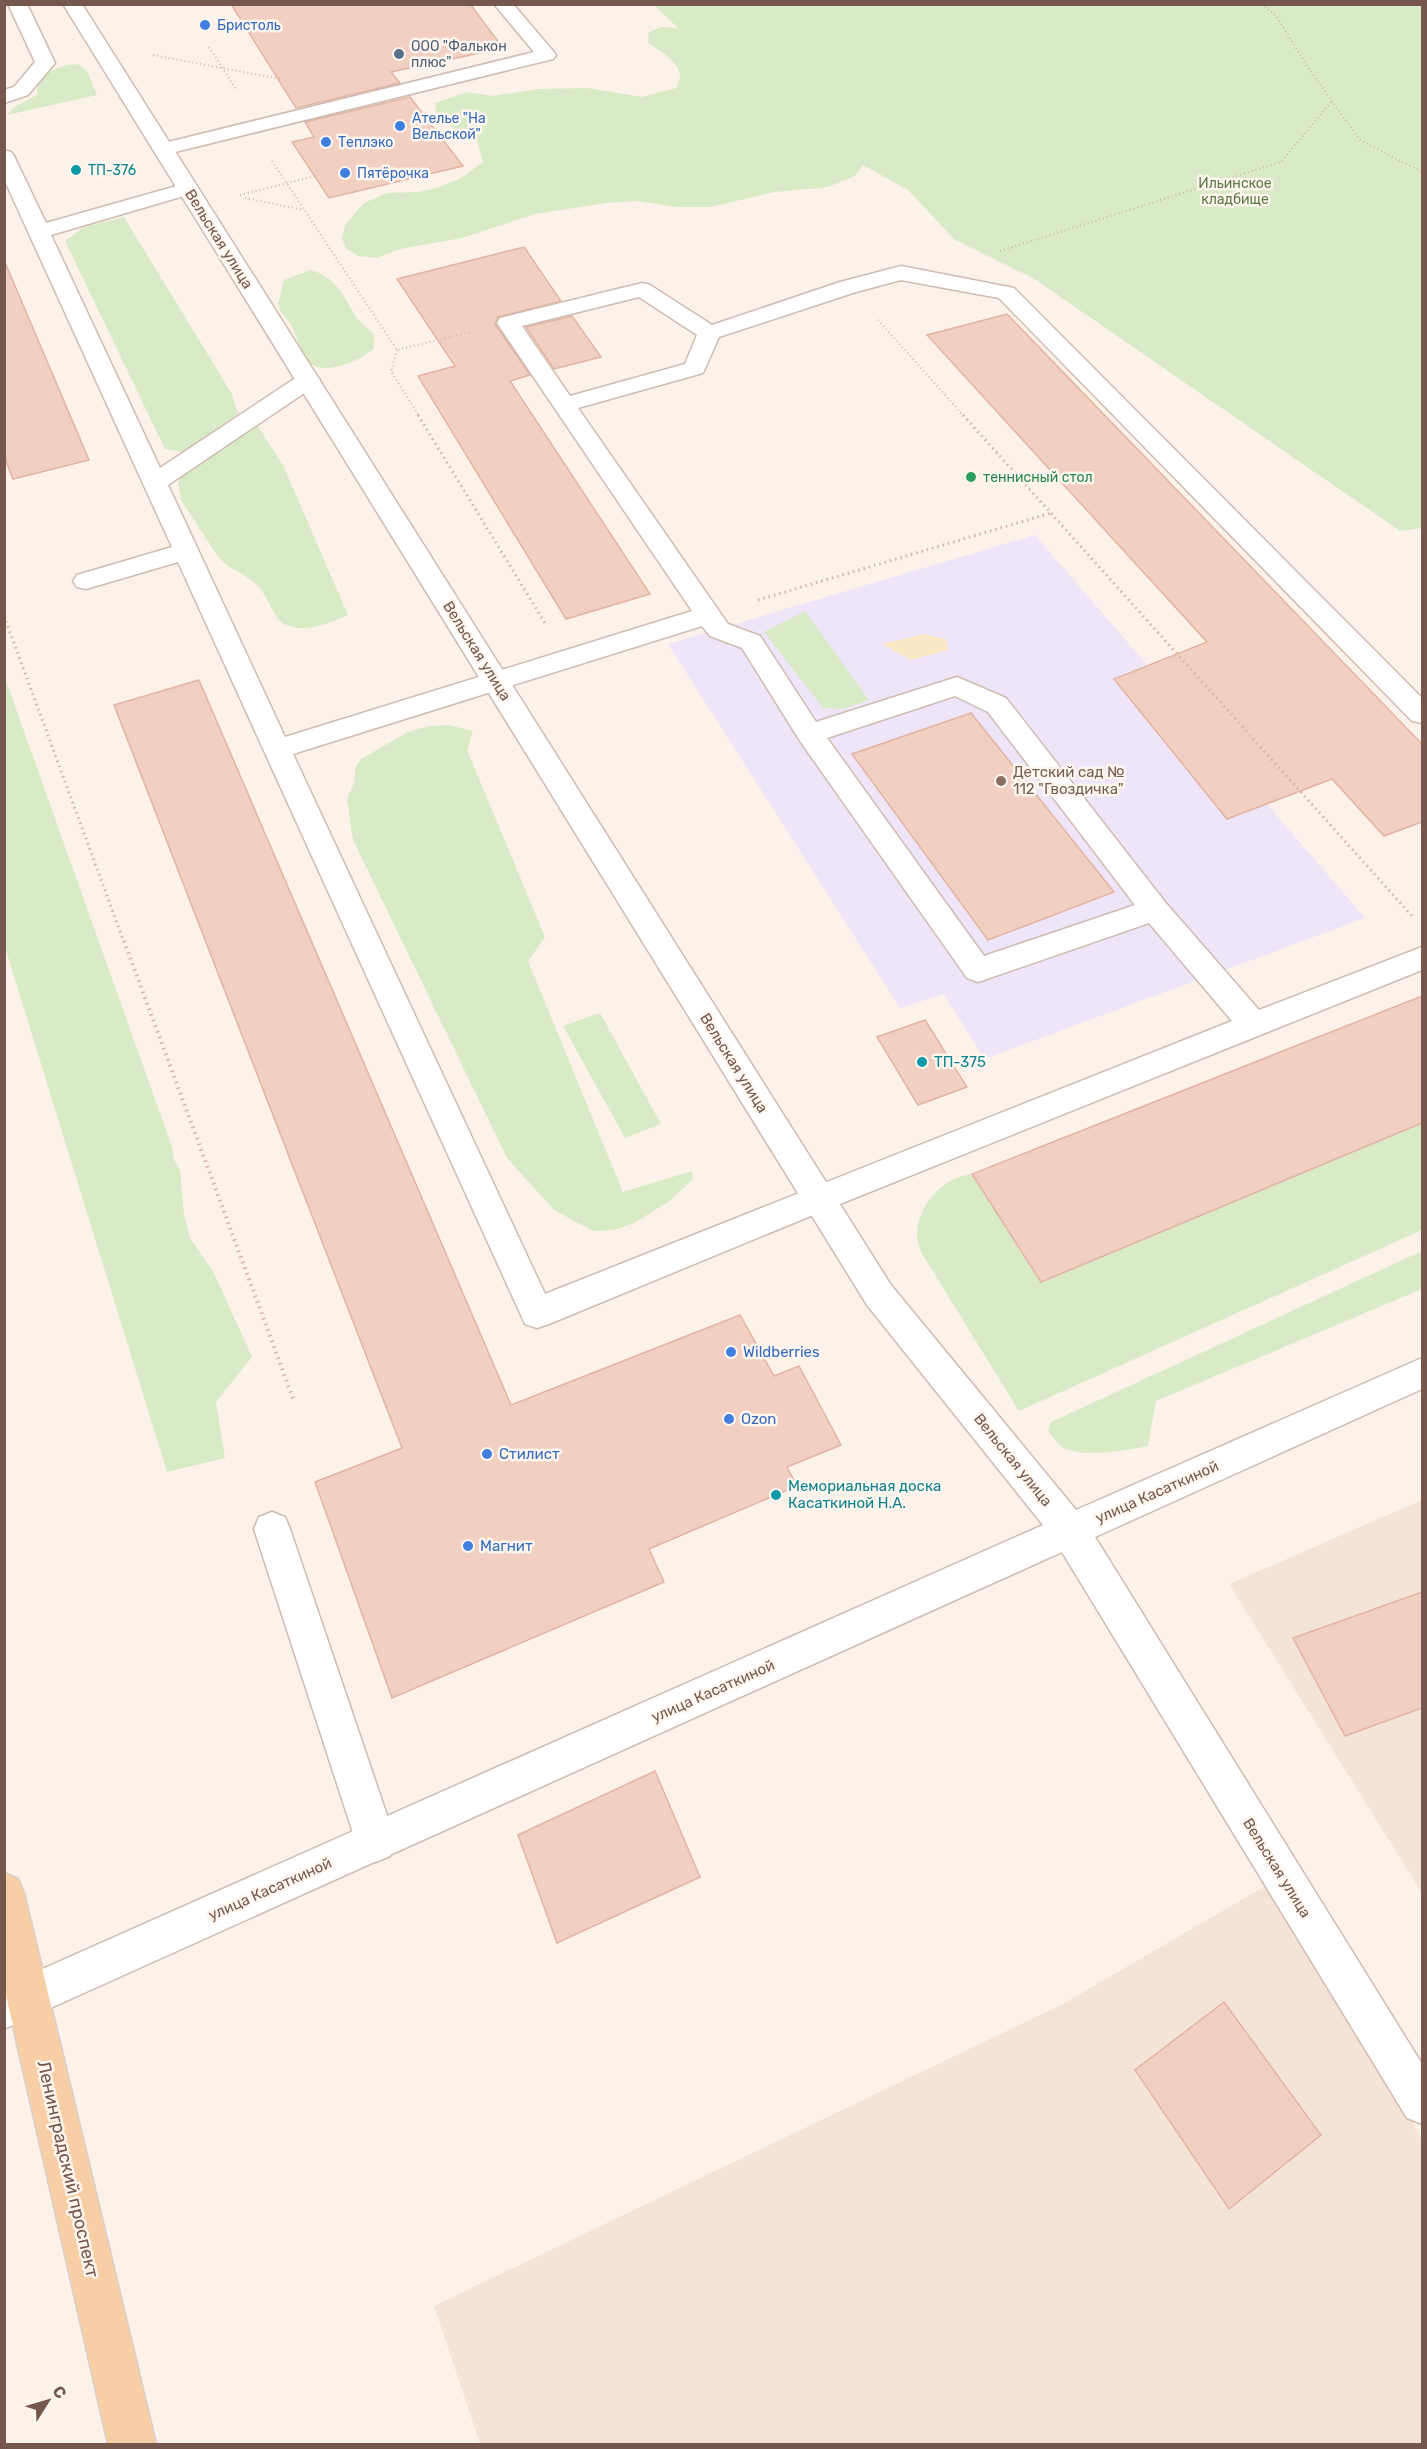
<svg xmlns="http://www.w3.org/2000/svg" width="1427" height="2449" viewBox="0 0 1427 2449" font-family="Rubik,sans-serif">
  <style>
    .residential { fill: #f4e4d7 }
    .education { fill: #efe5f9 }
    .green { fill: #d9eac7 }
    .sand { fill: #fae8c5 }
    .building { fill: #f1cfc1; stroke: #e3b4a2; stroke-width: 1.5 }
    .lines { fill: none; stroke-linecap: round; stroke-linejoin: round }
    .service-casing { stroke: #d0bbb1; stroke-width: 3 }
    .minor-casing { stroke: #d0bbb1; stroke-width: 3 }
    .primary-casing { stroke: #d9d0cd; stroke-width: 3 }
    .path-far2 { stroke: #d6b2a4; stroke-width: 2; stroke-dasharray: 1 3; stroke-linecap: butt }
    .path-far1 { stroke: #d6b2a4; stroke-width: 3; stroke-dasharray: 1.5 4; stroke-linecap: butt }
    .path { stroke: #d6b2a4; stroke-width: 4; stroke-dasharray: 1.5 4.5; stroke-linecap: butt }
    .service { fill: #fff; fill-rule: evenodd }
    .minor { fill: #fff; fill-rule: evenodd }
    .primary { fill: #f8cfa4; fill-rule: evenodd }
    .shop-dot { fill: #3f7fe0; stroke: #fff7ef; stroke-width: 2 }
    .service-dot { fill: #5c6f8a; stroke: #fff7ef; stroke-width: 2 }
    .culture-dot { fill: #0f9aa8; stroke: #fff7ef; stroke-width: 2 }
    .leisure-dot { fill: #2e9e5b; stroke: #fff7ef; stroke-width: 2 }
    .education-dot { fill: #8d6e63; stroke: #fff7ef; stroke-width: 2 }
    .labels { text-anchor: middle; stroke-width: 5; stroke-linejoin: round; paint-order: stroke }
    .far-shop-label { font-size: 14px; fill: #366cbe; stroke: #fff7ef; text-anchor: start }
    .far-service-label { font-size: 14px; fill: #4e5e75; stroke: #fff7ef; text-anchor: start }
    .far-culture-label { font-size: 14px; fill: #0d838f; stroke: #fff7ef; text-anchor: start }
    .far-park-label { font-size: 14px; fill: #5b7b45; stroke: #fff7ef }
    .far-leisure-label { font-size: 14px; fill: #27864d; stroke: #fff7ef; text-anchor: start }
    .street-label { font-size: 15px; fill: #76574d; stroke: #fff7ef }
    .education-label { font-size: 15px; fill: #785e54; stroke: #fff7ef; text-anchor: start }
    .culture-label { font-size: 15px; fill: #0d838f; stroke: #fff7ef; text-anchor: start }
    .shop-label { font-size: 15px; fill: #366cbe; stroke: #fff7ef; text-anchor: start }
    .near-street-label { font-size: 18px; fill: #76574d; stroke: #fff7ef }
  </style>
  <rect width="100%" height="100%" fill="#fcf2e9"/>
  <path class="residential" d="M1422 1500V1893L1229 1584Z
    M1267 1885 1422 2139V2444H480L434 2306 1063 2004Z"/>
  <path class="education" d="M1035 535 1365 918 984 1059 944 994 900 1008 668 644Z"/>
  <path class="green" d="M654 5H1422V528L1400 531 1033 278 955 240 908 190 863 165 855 176 828 187 775 192 710 207H677L637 201 606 203 535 214 462 238 400 249 377 258 358 256 346 248 342 239 345 225 364 203 387 193 418 192 437 188 461 178 483 162 477 140 455 130 435 111 436 103 467 92 493 96 538 89 587 88 642 97 676 88C690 67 663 53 648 43L649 32 661 27 678 28Z
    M78 64 87 71 97 95 7 115 14 107 37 95 38 76 66 65Z
    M124 217 232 394 238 414 183 452 165 449 65 241 84 227Z
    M310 270C335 275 344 297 356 317 360 323 368 328 374 334V348C361 361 320 379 306 359 299 349 297 335 291 325 287 318 280 313 278 305L284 280Z
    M255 422 283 465 348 615C328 624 301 635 281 622 271 611 268 597 258 586 246 574 230 570 219 558L181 500 178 482 184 473Z
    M805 611 869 700 844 709 823 708 764 632Z
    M4 675 172 1147 174 1160 180 1170 184 1215 190 1238 213 1271 252 1357 216 1402 225 1458 167 1472 5 947Z
    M448 725 473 731 467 750 545 937 528 961 623 1192 692 1171 693 1179 671 1200 634 1223 615 1230 593 1231 554 1210 507 1158 353 840 347 799 354 783 356 766 361 759 408 732 430 726Z
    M600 1013 661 1124 625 1138 563 1026Z
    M1422 1123V1230L1019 1411 921 1252C920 1247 916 1239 917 1233 919 1204 943 1177 972 1174L1041 1282Z
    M1422 1251V1289L1156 1401 1148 1446C1128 1450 1083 1458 1064 1448 1058 1445 1053 1437 1048 1431L1051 1422Z"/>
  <path class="sand" d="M924 634 946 639 948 650 911 660 882 644Z"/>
  <path class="building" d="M231 4H470L503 48 391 72 400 83 296 108Z
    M410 97 463 166 329 198 292 142 314 137 305 122Z
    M524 247 561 301 498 317 495 324 530 375 510 381 650 594 566 619 418 376 455 366 397 279Z
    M4 260 89 460 13 479 4 456Z
    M1007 314 1422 744V822L1384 836 1332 779 1227 819 1114 679 1207 642 927 335Z
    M572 316 601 357 554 369 526 327Z
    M199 680 511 1405 740 1315 774 1376 799 1366 841 1445 787 1467 797 1486 649 1549 664 1582 392 1698 315 1482 402 1448 114 705Z
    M971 713 1082 852 1114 892 988 940 852 754Z
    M1422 996V1123L1041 1282 972 1174Z
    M925 1020 967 1087 918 1105 877 1037Z
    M1422 1592V1708L1345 1736 1293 1638Z
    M655 1771 700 1877 557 1943 518 1835Z
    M1224 2002 1321 2135 1229 2209 1135 2070Z"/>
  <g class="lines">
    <g class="service-casing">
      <path id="service" d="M8 4H27L55 63 28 95 4 103V90L14 87 35 62Z
        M494 4H513L553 51 556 55 553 59 163 155 156 153 153 149 156 145 534 52Z
        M4 150 11 152 14 156 46 223 187 183 194 185 197 189 194 193 51 235 160 468 300 375H316L320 380 316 385 168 485 285 737 692 611 497 323 500 318 642 283 650 285 712 325 840 282 901 266 1014 288 1422 698V723L1412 721 999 298 901 280 856 292 719 337 703 373 578 408 728 624 760 636 816 722 957 677 1006 698 1165 902 1259 1010 1422 947V970L830 1208 549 1324 537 1328 525 1324 178 562 86 589 77 587 73 581 77 575 172 547 4 179ZM639 297 697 335 685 364 570 396 522 326ZM702 626 710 636 742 648 800 741 967 978 978 982 1149 923 1232 1021 545 1294 293 754ZM955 696 988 712 1135 905 984 956 827 738Z
        M272 1512 285 1517 290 1529 396 1842 390 1856 376 1862 362 1856 356 1842 254 1529 259 1517Z"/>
    </g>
    <g class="minor-casing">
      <path id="minor" d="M63 4H82L891 1285 1076 1510 1422 1358V1389L1095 1537 1422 2064V2124L1407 2118 1062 1552 4 2029V1986L1043 1525 867 1305Z"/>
    </g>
    <g class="primary-casing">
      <path id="primary" d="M4 1873 18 1879 24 1893 156 2444H108L4 1986Z"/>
    </g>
    <path class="path-far2" d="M1262 4 1277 17 1307 66 1360 140 1422 172
      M209 47 236 89
      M153 55 281 79
      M272 161 397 350 470 332
      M240 195 315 176
      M245 198 304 210
      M1000 251 1281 162 1332 101
      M878 320 964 416
      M397 350 391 371 419 416"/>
    <path class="path-far1" d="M418 415 545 623
      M963 415 1412 916
      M758 600 1051 513
      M4 616 124 942"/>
    <path class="path" d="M124 941 294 1401"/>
    <use href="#service" class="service"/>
    <use href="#minor" class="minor"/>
    <use href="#primary" class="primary"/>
  </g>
  <g class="shop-dot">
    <circle cx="205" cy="25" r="6"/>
    <circle cx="400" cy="126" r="6"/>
    <circle cx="326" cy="142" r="6"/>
    <circle cx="345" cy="173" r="6"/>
    <circle cx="731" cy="1352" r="6"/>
    <circle cx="729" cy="1419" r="6"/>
    <circle cx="487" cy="1454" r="6"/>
    <circle cx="468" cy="1546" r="6"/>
  </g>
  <circle class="service-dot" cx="399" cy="54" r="6"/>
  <g class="culture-dot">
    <circle cx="76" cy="170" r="6"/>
    <circle cx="922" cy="1062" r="6"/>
    <circle cx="776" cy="1495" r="6"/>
  </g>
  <circle class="leisure-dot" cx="971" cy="477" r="6"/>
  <circle class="education-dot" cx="1001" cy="781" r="6"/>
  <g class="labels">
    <g class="far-shop-label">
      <text x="217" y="30">Бристоль</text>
      <text x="412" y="123">Ателье "На<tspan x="412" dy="16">Вельской"</tspan></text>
      <text x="338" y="147">Теплэко</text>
      <text x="357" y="178">Пятёрочка</text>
    </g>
    <g class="far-service-label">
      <text x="411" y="51">ООО "Фалькон<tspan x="411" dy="16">плюс"</tspan></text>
    </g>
    <g class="far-culture-label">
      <text x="88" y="175">ТП-376</text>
    </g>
    <g class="far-park-label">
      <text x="1235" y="188">Ильинское<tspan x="1235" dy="16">кладбище</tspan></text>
    </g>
    <g class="far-leisure-label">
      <text x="983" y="482">теннисный стол</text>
    </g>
    <g class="street-label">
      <text transform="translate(219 239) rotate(58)" y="5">Вельская улица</text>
      <text transform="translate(477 651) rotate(58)" y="5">Вельская улица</text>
      <text transform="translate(734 1063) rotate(58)" y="5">Вельская улица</text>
      <text transform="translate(1013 1460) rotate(51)" y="5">Вельская улица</text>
      <text transform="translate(1157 1492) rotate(-24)" y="5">улица Касаткиной</text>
      <text transform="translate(713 1691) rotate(-24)" y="5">улица Касаткиной</text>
      <text transform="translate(1277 1868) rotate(58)" y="5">Вельская улица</text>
      <text transform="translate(270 1889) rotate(-24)" y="5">улица Касаткиной</text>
    </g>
    <g class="education-label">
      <text x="1013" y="777">Детский сад №<tspan x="1013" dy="17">112 "Гвоздичка"</tspan></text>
    </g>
    <g class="culture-label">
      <text x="934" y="1067">ТП-375</text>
      <text x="788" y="1491">Мемориальная доска<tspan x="788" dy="17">Касаткиной Н.А.</tspan></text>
    </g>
    <g class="shop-label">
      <text x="743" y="1357">Wildberries</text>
      <text x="741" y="1424">Ozon</text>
      <text x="499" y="1459">Стилист</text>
      <text x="480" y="1551">Магнит</text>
    </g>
    <g class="near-street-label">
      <text transform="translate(68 2169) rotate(77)" y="6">Ленинградский проспект</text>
    </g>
  </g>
  <rect width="1427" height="2449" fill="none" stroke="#76574d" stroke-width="12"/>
  <g transform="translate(48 2401) rotate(53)" stroke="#fff7ef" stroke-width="4.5" paint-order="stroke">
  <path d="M0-4.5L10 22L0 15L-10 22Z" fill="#76574d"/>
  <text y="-9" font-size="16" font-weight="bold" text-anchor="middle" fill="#76574d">С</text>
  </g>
</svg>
